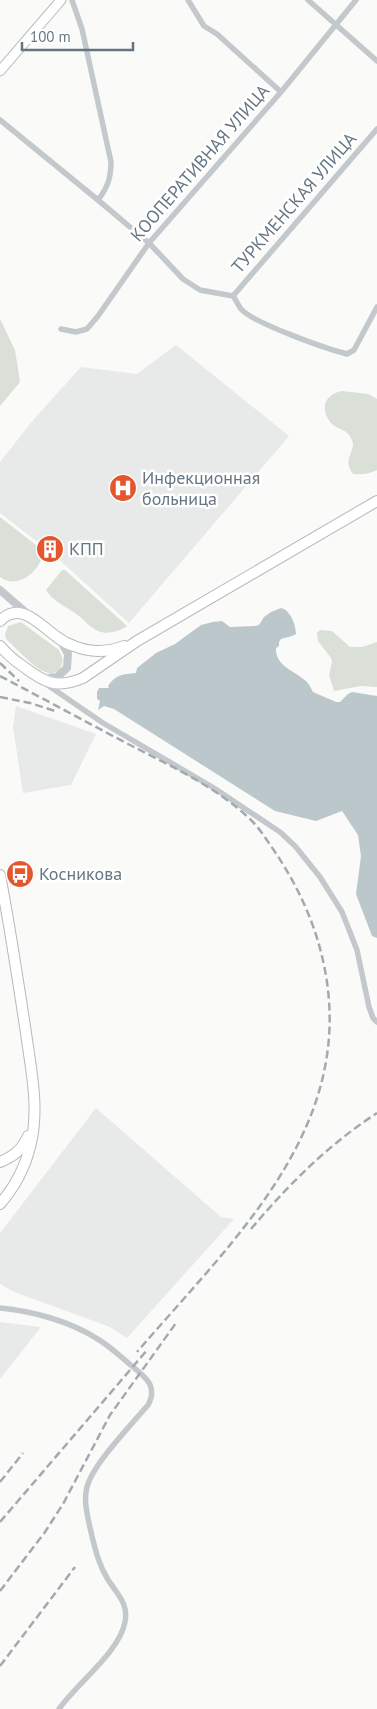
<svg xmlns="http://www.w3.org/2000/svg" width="377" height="1709" viewBox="0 0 377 1709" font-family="'PT Sans',sans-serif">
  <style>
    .built { fill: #e8e9e9 }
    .green { fill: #dadfd7 }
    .water { fill: #bbc7cb }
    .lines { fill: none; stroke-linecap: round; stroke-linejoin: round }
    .secondary-casing { stroke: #b3babf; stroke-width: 11 }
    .primary-casing { stroke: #b5babe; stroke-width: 12 }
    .minor { stroke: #c3c8cc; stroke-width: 5.5 }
    .tertiary { stroke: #c3c8cc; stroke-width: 8 }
    .secondary { stroke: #fff; stroke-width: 9 }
    .primary { stroke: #fff; stroke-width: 10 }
    .rail { stroke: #a2aab0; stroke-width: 2.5; stroke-dasharray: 8 4; stroke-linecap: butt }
    .labels { text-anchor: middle; stroke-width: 5; stroke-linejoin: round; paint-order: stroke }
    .street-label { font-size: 18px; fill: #657683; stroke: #fff }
    .poi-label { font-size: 18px; fill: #657683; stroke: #fff; text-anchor: start }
  </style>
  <rect width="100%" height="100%" fill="#fafaf8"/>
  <path class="built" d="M176 345 289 436 129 623 54 555 0 513V462L34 419 81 367 137 374Z
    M16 706 96 734 71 785 23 793 13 727Z
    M96 1108 221 1217 234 1219 127 1338 110 1327 12 1291 0 1284V1233Z
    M0 1322 41 1327 0 1379Z"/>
  <path class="green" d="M0 319 15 350 20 382 0 406Z
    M342 391 368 394 377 399V470C369 474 362 475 353 474 341 459 357 451 352 440 347 428 339 431 331 423 319 409 325 394 342 391Z
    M0 517 41 549 43 553C40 572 17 590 0 577Z
    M62 570H65L127 626C121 631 106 635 98 631 91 628 85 621 79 616 68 607 54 603 46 590Z
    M21 622 59 650 63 660 60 670 51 674 40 670 30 662 6 639 5 634 8 626Z
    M320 630 332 631 350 647H362L377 642V687L361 686 334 691 329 675 332 662 331 658 318 641 317 633Z"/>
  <path class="water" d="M281 608C290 610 296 624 296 634L292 636 281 639 279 642V646L276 648C275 667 296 671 307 682 310 685 311 689 313 692L336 702H340L348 694 352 692 377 696V938L372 936 356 894 361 856 358 835 342 811 316 821 275 811 114 709 104 706 98 710 100 701 97 699V692L99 688H109L108 686C117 673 123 675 136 673L137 668 156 653 175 644 201 625 213 622 222 621 230 627 255 626 259 625 264 617 271 612Z"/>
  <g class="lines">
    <g class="secondary-casing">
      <path id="secondary" d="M0 71 61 0"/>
    </g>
    <g class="primary-casing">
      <path id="primary" d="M0 621C20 600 40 625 57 637 62 641 68 644 74 646 91 653 108 652 124 646
        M0 646C7 654 15 661 24 667 45 683 57 689 83 678L137 641 377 501
        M0 875C10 927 18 980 26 1033 31 1070 40 1110 30 1147 25 1167 14 1188 0 1204
        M0 1162C14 1156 22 1150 28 1136"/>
    </g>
    <path class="minor" d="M72 0 82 29 111 162C111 177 108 187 98 200
      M188 0 204 26 217 34 281 92
      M308 0 377 61
      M0 120 98 200 149 243 183 279 200 290 233 296C236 300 238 305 241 309 253 323 327 349 347 354L354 350 377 307
      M233 296 377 129
      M61 329 76 332 87 329 98 316 149 243 281 92 356 0
      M46 684 103 723 214 788 280 832 295 846 320 877 342 912 357 950 369 1007 373 1018 377 1022
      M0 1308C32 1311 69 1321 96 1338 110 1346 121 1357 133 1367 146 1378 158 1386 148 1405 131 1425 93 1464 87 1487 83 1501 88 1518 91 1532 95 1548 98 1563 107 1578 116 1593 129 1603 125 1622 119 1653 77 1683 59 1709"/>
    <path class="tertiary" d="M0 590 30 616
      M44 679 57 677 67 668 68 654 61 641"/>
    <use href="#secondary" class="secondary"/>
    <use href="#primary" class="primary"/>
    <path class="rail" d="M0 663 19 681
      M0 676C44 699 88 723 132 746 173 767 218 788 251 820 260 829 266 839 273 849 292 877 307 906 317 938 371 1114 241 1231 137 1352
      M0 697 30 703 55 711
      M251 1229C288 1185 328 1145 377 1113
      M0 1482 23 1453
      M0 1522 148 1349
      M0 1591 45 1532 63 1504 110 1415 176 1323
      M0 1666 75 1567"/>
  </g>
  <defs>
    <g id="hospital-disc" transform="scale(1.4375)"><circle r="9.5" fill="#e4572e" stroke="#fff"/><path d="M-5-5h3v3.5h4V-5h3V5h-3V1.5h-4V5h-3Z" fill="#fff"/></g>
    <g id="building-disc" transform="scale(1.4375)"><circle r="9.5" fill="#e4572e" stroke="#fff"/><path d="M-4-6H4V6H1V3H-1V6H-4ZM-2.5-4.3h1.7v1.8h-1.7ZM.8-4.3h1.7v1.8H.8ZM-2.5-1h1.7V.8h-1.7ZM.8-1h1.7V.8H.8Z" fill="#fff"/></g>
    <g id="bus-disc" transform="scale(1.4375)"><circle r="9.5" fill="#e4572e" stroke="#fff"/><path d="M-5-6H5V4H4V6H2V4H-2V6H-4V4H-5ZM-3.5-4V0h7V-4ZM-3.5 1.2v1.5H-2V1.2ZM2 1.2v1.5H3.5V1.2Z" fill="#fff"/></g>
  </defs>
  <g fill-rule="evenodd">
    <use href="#hospital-disc" x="123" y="488"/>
    <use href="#building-disc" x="50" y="549"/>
    <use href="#bus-disc" x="20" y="874"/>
  </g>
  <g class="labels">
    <g class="street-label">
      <text transform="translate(200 163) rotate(-49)" y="6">КООПЕРАТИВНАЯ УЛИЦА</text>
      <text transform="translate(294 203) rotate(-49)" y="6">ТУРКМЕНСКАЯ УЛИЦА</text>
    </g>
    <g class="poi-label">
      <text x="142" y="484">Инфекционная<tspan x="142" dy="21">больница</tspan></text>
      <text x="69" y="555">КПП</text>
      <text x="39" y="880">Косникова</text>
    </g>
  </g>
  <path d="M22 42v8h111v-8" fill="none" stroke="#657683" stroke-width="2.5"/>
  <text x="30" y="42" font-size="15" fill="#657683" stroke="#ffffff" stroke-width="4" paint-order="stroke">100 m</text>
</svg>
